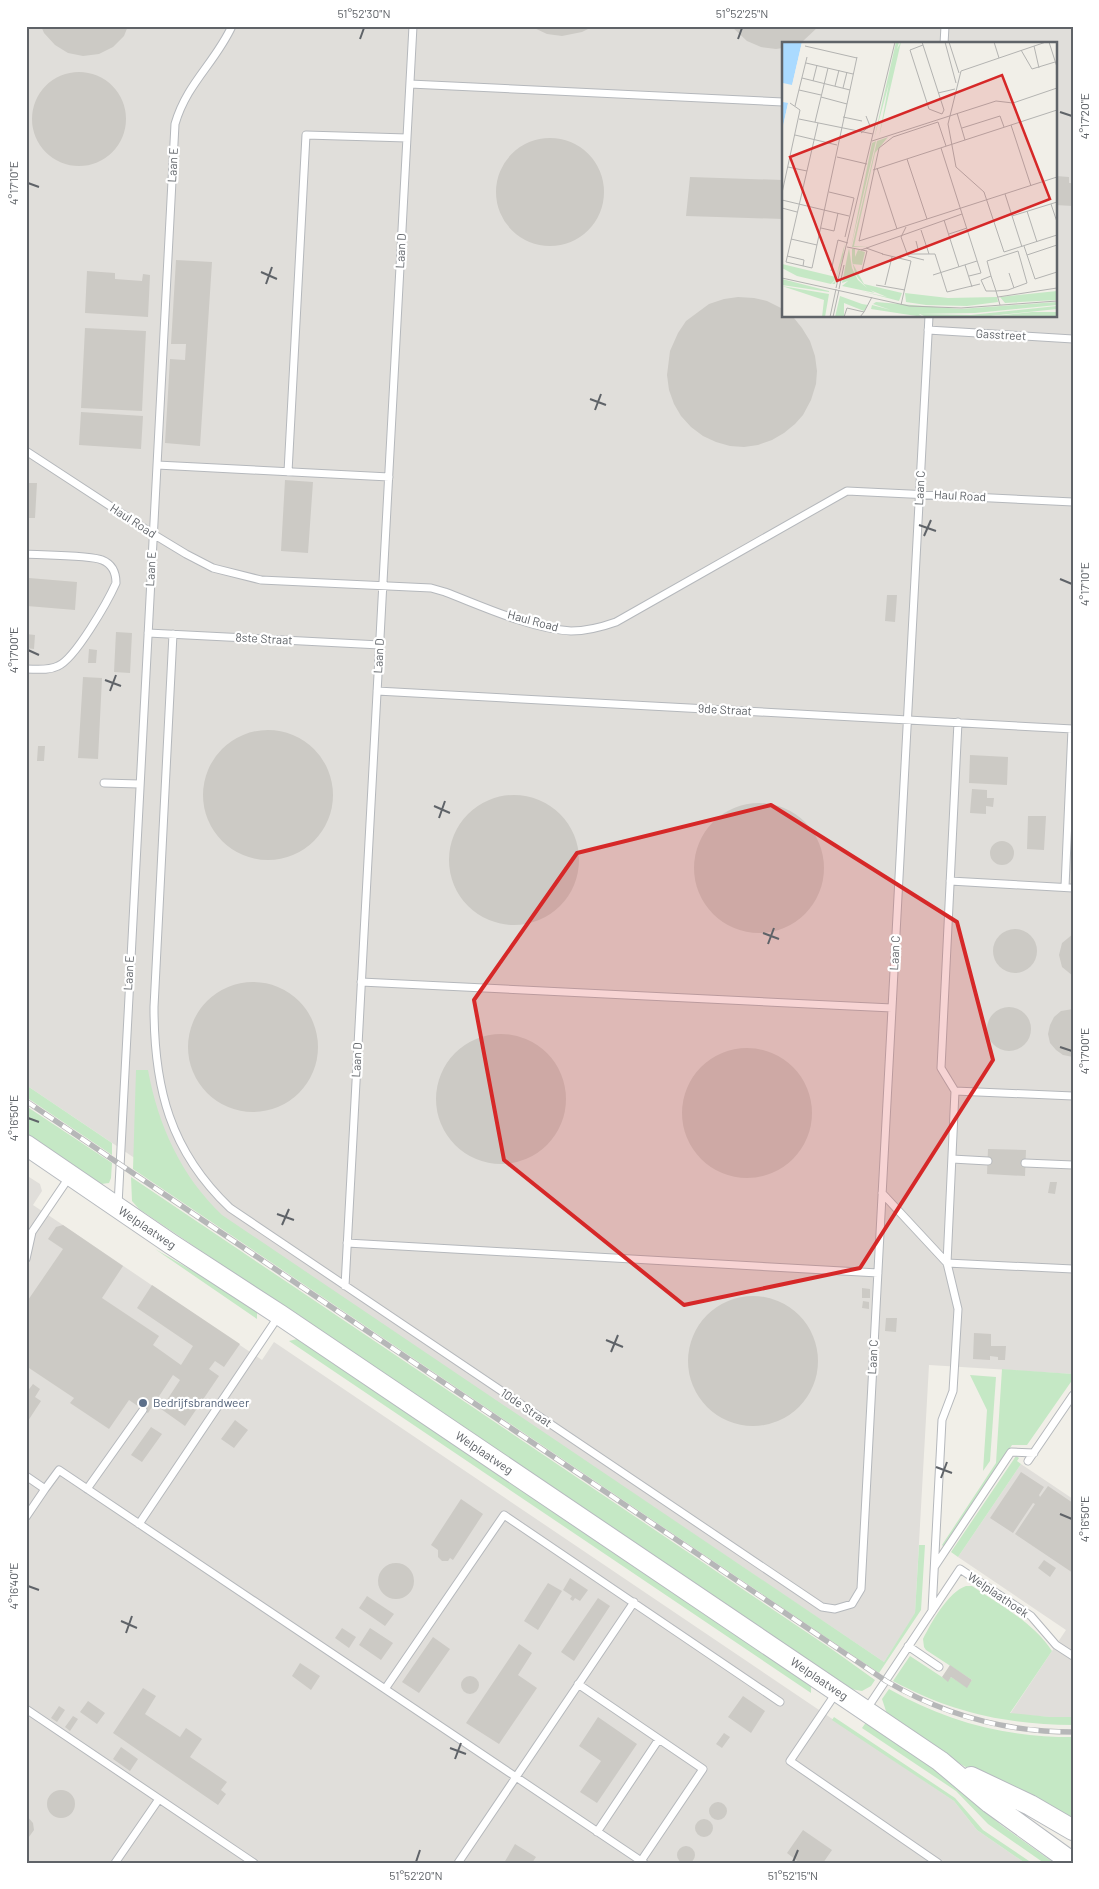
<svg xmlns="http://www.w3.org/2000/svg" width="1099" height="1889" viewBox="0 0 1099 1889" font-family="Barlow,sans-serif">
  <style>
    .industrial { fill: #e0deda; fill-rule: evenodd }
    .green { fill: #c5e8c5 }
    .building { fill: #cccac5 }
    .lines { fill: none; stroke-linecap: round; stroke-linejoin: round }
    .lane-casing { stroke: #b5b8bc; stroke-width: 9 }
    .secondary-casing { stroke: #b6babf; stroke-width: 22 }
    .lane { stroke: #fff; stroke-width: 7 }
    .secondary { stroke: #fff; stroke-width: 20 }
    .rail-casing { stroke: #b6b7b8; stroke-width: 5.5 }
    .rail { stroke: #fff; stroke-width: 4; stroke-dasharray: 11; stroke-linecap: butt }
    .marked { fill: #d62828; fill-opacity: 0.2; stroke: #d62828; stroke-width: 4; stroke-linejoin: round }
    .ticks { fill: none; stroke: #5f6368; stroke-width: 2 }
    .service-dot { fill: #5c6f8a; stroke: #fff; stroke-width: 2 }
    .labels { text-anchor: middle; stroke-width: 4.5; stroke-linejoin: round; paint-order: stroke }
    .street-label { font-size: 12px; fill: #5f6368; stroke: #fff }
    .service-label { font-size: 12px; fill: #4e5e75; stroke: #fff; text-anchor: start }
    .inset-road { fill: none; stroke: #b3b3b1; stroke-width: 1 }
    .view { fill: #d62828; fill-opacity: 0.15; stroke: #d62828; stroke-width: 2.5 }
    .inset-edge { fill: none; stroke: #5f6368; stroke-width: 2.5 }
    .neatline { fill: none; stroke: #5f6368; stroke-width: 2 }
    .ticks-label { font-size: 12px; text-anchor: middle; fill: #5f6368 }
  </style>
  <rect width="100%" height="100%" fill="#f1efe8"/>
  <path class="industrial" d="M26 26H1073V1374L929 1365 915 1614 884 1662 26 1085ZM783 44H1055V316H783Z
    M26 1175 40 1184 42 1191 33 1205 63 1225 262 1360 274 1342 954 1801 977 1830 1025 1863H26Z
    M1021 1464 1073 1499V1717H1050L1010 1714 1066 1630 958 1557Z"/>
  <path class="green" d="M136 1070H148C158 1125 181 1176 222 1215L884 1662 915 1613 919 1545H925L921 1610 879 1673 133 1169Z
    M26 1085 112 1143V1155L26 1097Z
    M26 1106 112 1163 111 1178 109 1183 101 1184 26 1133Z
    M131 1177 833 1650 875 1680 871 1686 862 1691 851 1689 139 1209 132 1201Z
    M155 1249 255 1307 257 1310V1319Z
    M297 1339 301 1340 811 1683V1693L289 1341Z
    M1002 1369 1073 1374V1379L1027 1445H1012L944 1547 942 1545 996 1463Z
    M970 1375 996 1377 990 1461 983 1471 987 1410Z
    M1016 1456 1019 1458 1017 1461 1021 1464 958 1557 951 1552Z
    M966 1586H972C1000 1605 1033 1622 1052 1651L1010 1713 1050 1717H1073V1725C1005 1724 953 1713 893 1681L910 1656 948 1681 951 1677 967 1687 972 1680 926 1650 924 1647 923 1639C931 1623 948 1592 966 1586Z
    M889 1689C947 1722 1005 1737 1073 1737V1822L994 1783 948 1757 887 1714 882 1699Z
    M834 1717 955 1798 983 1830 1032 1863H1025L977 1830 954 1801 832 1720Z
    M867 1721 957 1783 988 1814 1001 1825 1054 1863H1044L988 1824 956 1791 862 1728Z"/>
  <path class="building" d="M41 26H128L124 36 113 47 99 54 83 56 68 53 55 45 44 33Z
    M530 26H594L582 32 562 36 547 34Z
    M731 26H819L802 42 798 44H783V48L776 49 761 47 747 41Z
    M32 119a47 47 0 1 1 94 0a47 47 0 1 1-94 0Z
    M496 192a54 54 0 1 1 108 0a54 54 0 1 1-108 0Z
    M1056 176 1069 177V183H1073V206L1055 205Z
    M690 177 783 180V219L686 216Z
    M176 260 212 262 200 446 165 443 170 359 185 360 186 344H171Z
    M87 271 115 273V279L142 281 143 274 150 275 148 317 85 313Z
    M738 297 754 298 767 301 783 309V316H792L794 318 802 328 810 341 815 356 817 371 816 384 811 400 803 415 795 424 784 433 772 440 758 445 744 447 730 446 716 442 703 436 691 427 681 416 674 404 669 390 667 375 670 351 678 333 686 321 709 304 724 299Z
    M85 328 146 331 142 411 81 408Z
    M81 412 143 416 141 449 79 445Z
    M285 480 313 482 308 553 281 551Z
    M26 483H37L35 518H26Z
    M29 578 77 582 75 610 27 606Z
    M887 595H897L895 622 885 621Z
    M116 632 132 633 130 673 114 672Z
    M26 634 35 635 34 649 26 648Z
    M89 649 97 650 96 663H88Z
    M83 677 102 678 98 759 78 758Z
    M203 795a65 65 0 1 1 130 0a65 65 0 1 1-130 0Z
    M38 746H45L44 761H37Z
    M970 755 1008 757 1007 785 969 783Z
    M972 789 987 790V798H994L993 807 986 806V814L970 813Z
    M449 860a65 65 0 1 1 130 0a65 65 0 1 1-130 0Z
    M694 868a65 65 0 1 1 130 0a65 65 0 1 1-130 0Z
    M1028 816H1046L1044 850 1027 849Z
    M990 853a12 12 0 1 1 24 0a12 12 0 1 1-24 0Z
    M993 951a22 22 0 1 1 44 0a22 22 0 1 1-44 0Z
    M1073 934V976L1062 967 1059 955 1062 943Z
    M188 1047a65 65 0 1 1 130 0a65 65 0 1 1-130 0Z
    M987 1029a22 22 0 1 1 44 0a22 22 0 1 1-44 0Z
    M1073 1009V1057L1063 1055 1056 1050 1050 1043 1048 1034 1050 1025 1054 1017 1061 1011Z
    M436 1099a65 65 0 1 1 130 0a65 65 0 1 1-130 0Z
    M682 1113a65 65 0 1 1 130 0a65 65 0 1 1-130 0Z
    M988 1149 1026 1150 1025 1176 987 1174Z
    M1050 1182H1057L1055 1194 1048 1193Z
    M63 1225 123 1266 102 1298 159 1336 153 1345 181 1365 193 1346 137 1308 152 1285 240 1344 224 1367 215 1361 209 1369 219 1376 185 1426 161 1409 180 1380 173 1375 148 1413 129 1400 109 1429 70 1403 74 1398 26 1366V1303L63 1249 48 1239 56 1227Z
    M862 1288 870 1289V1298H862Z
    M688 1361a65 65 0 1 1 130 0a65 65 0 1 1-130 0Z
    M863 1301 869 1302V1309L862 1308Z
    M886 1318H897L896 1332 885 1331Z
    M974 1333 991 1334V1346H1006L1005 1360H998V1357L990 1356V1360L973 1359Z
    M33 1384 40 1389 35 1397 41 1401 26 1424V1393Z
    M235 1420 248 1430 234 1448 221 1439Z
    M151 1427 162 1434 142 1462 131 1455Z
    M1021 1472 1044 1487 1039 1495 1040 1497 1048 1486 1073 1503V1573L1015 1534 1035 1504 1033 1503 1013 1533 990 1518Z
    M461 1499 483 1514 453 1560 450 1558 448 1561H442L438 1557V1550L431 1545Z
    M1044 1560 1056 1568 1050 1577 1038 1568Z
    M378 1581a18 18 0 1 1 36 0a18 18 0 1 1-36 0Z
    M570 1578 588 1590 580 1601 575 1598 573 1601 570 1599 572 1596 563 1590Z
    M548 1583 562 1591 538 1630 524 1621Z
    M367 1596 394 1614 385 1626 359 1608Z
    M598 1598 610 1606 574 1661 561 1652Z
    M342 1628 356 1637 349 1648 335 1638Z
    M370 1628 393 1643 381 1660 359 1645Z
    M433 1637 450 1649 419 1693 402 1682Z
    M519 1644 532 1653 518 1675 537 1688 499 1744 466 1723Z
    M300 1663 320 1676 311 1690 292 1676Z
    M950 1665 972 1680 967 1688 951 1677 948 1682 942 1677Z
    M461 1685a9 9 0 1 1 18 0a9 9 0 1 1-18 0Z
    M143 1688 156 1696 145 1714 180 1737 186 1728 202 1739 190 1757 227 1782 221 1790 226 1794 218 1805 113 1733Z
    M743 1696 765 1711 751 1733 728 1717Z
    M88 1701 105 1713 97 1724 80 1712Z
    M59 1706 65 1710 57 1722 51 1718Z
    M73 1716 78 1719 70 1731 65 1727Z
    M598 1717 637 1744 597 1803 580 1792 601 1761 579 1746Z
    M724 1733 730 1737 722 1748 716 1744Z
    M121 1747 138 1759 130 1771 113 1759Z
    M47 1804a14 14 0 1 1 28 0a14 14 0 1 1-28 0Z
    M709 1811a9 9 0 1 1 18 0a9 9 0 1 1-18 0Z
    M26 1815 33 1823 34 1830 26 1841Z
    M695 1828a9 9 0 1 1 18 0a9 9 0 1 1-18 0Z
    M803 1830 832 1850 823 1863H800L787 1853Z
    M515 1844 536 1857 532 1863H504Z
    M677 1855a9 9 0 1 1 18 0a9 9 0 1 1-18 0Z"/>
  <g class="lines">
    <g class="lane-casing">
      <path id="lane" d="M944 44 945 26
        M410 84 783 102
        M928 330 1073 339
        M26 451 153 534 186 554 213 568 261 580 431 588 445 592C482 606 531 629 571 631 586 631 602 627 616 622L847 491 1073 502
        M157 465 389 477
        M288 472 306 135 407 138
        M26 554C41 555 92 555 102 560 112 564 116 573 116 583 108 601 75 659 58 666 48 671 36 669 26 669
        M148 633 380 645
        M173 634 154 1007C154 1088 170 1151 230 1208L822 1607 835 1609 852 1604 861 1589 929 316
        M377 691 1073 729
        M104 783 139 784
        M950 881 1073 888
        M1065 887 1072 729
        M361 982 892 1008
        M955 1091 1073 1096
        M952 1159 988 1161
        M1025 1163 1073 1165
        M882 1193 947 1263 1073 1269
        M118 1205 175 124C187 83 215 63 232 26
        M347 1243 878 1273
        M26 1259 32 1232 70 1176
        M345 1286 413 26
        M1028 1461 1073 1395
        M26 1476 45 1489 59 1470 644 1863
        M87 1489 143 1410
        M26 1517 45 1489
        M139 1524 278 1317
        M935 1566 1011 1452 1034 1453
        M932 1611 942 1420 953 1391 958 1309 947 1263 955 1091 941 1068 958 722
        M908 1646 939 1667
        M578 1684 703 1769 641 1861
        M385 1689 504 1515 780 1702
        M836 1693 790 1761 938 1863
        M26 1709 254 1863
        M866 1710 960 1569 1031 1616 1056 1645 1073 1656
        M597 1832 659 1739
        M115 1863 159 1799
        M458 1863 634 1602"/>
    </g>
    <g class="secondary-casing">
      <path id="secondary" d="M26 1145 171 1244 280 1315 940 1761 990 1803 1073 1863
        M971 1777 1030 1805 1073 1830"/>
    </g>
    <use href="#lane" class="lane"/>
    <use href="#secondary" class="secondary"/>
    <g class="rail-casing">
      <path id="rail" d="M26 1101 886 1681C944 1715 1005 1732 1073 1732"/>
    </g>
    <use href="#rail" class="rail"/>
  </g>
  <path class="marked" d="M771 805 957 922 993 1060 860 1268 684 1305 504 1160 474 1000 577 853Z"/>
  <path class="ticks" d="M360 39 364 28M738 39 742 28M1060 112 1072 116M28 183 39 187M261 272 277 279M266 284 272 267M590 399 606 405M595 410 601 394M919 525 936 531M924 536 931 520M1060 579 1072 584M28 650 39 655M105 680 121 686M110 691 116 675M434 806 450 813M439 818 445 801M763 933 779 939M768 944 774 928M1060 1047 1072 1051M28 1118 39 1122M277 1214 294 1220M282 1225 289 1209M606 1340 623 1347M611 1352 618 1335M936 1467 952 1473M941 1478 947 1462M1060 1514 1072 1519M28 1586 39 1590M121 1621 137 1628M126 1633 132 1616M450 1748 466 1754M455 1759 461 1743M416 1862 420 1850M793 1862 798 1850"/>
  <circle class="service-dot" cx="143" cy="1403" r="5"/>
  <g class="labels">
    <g class="street-label">
      <text transform="translate(173 165) rotate(-87)" y="4">Laan E</text>
      <text transform="translate(401 251) rotate(-87)" y="4">Laan D</text>
      <text transform="translate(1001 335) rotate(3)" y="4">Gasstreet</text>
      <text transform="translate(920 488) rotate(-87)" y="4">Laan C</text>
      <text transform="translate(960 496) rotate(3)" y="4">Haul Road</text>
      <text transform="translate(133 521) rotate(33)" y="4">Haul Road</text>
      <text transform="translate(151 569) rotate(-87)" y="4">Laan E</text>
      <text transform="translate(533 621) rotate(15)" y="4">Haul Road</text>
      <text transform="translate(264 639) rotate(3)" y="4">8ste Straat</text>
      <text transform="translate(379 656) rotate(-87)" y="4">Laan D</text>
      <text transform="translate(725 710) rotate(3)" y="4">9de Straat</text>
      <text transform="translate(895 953) rotate(-87)" y="4">Laan C</text>
      <text transform="translate(129 973) rotate(-87)" y="4">Laan E</text>
      <text transform="translate(357 1060) rotate(-87)" y="4">Laan D</text>
      <text transform="translate(147 1228) rotate(34)" y="4">Welplaatweg</text>
      <text transform="translate(873 1357) rotate(-87)" y="4">Laan C</text>
      <text transform="translate(526 1408) rotate(34)" y="4">10de Straat</text>
      <text transform="translate(484 1453) rotate(34)" y="4">Welplaatweg</text>
      <text transform="translate(998 1595) rotate(34)" y="4">Welplaathoek</text>
      <text transform="translate(819 1679) rotate(34)" y="4">Welplaatweg</text>
    </g>
    <g class="service-label">
      <text x="153" y="1407">Bedrijfsbrandweer</text>
    </g>
  </g>
  <g transform="translate(782 42)">
    <rect width="275" height="275" fill="#f1efe8"/>
    <path d="M114 0H117L115 7 119 0 97 95 107 41 92 97ZM106 95 93 111 72 204H86L70 205 95 99ZM94 99 69 205 90 101ZM63 201 61 213 64 205 53 242H50L54 238 59 220 53 238 49 242 15 234 0 226V222L54 235ZM67 206 70 226 76 238 85 246 76 236 73 231 70 219V207H73V215L76 208 83 210 80 223 71 222 82 242 120 251 117 259 79 249 105 255 88 248 93 251 60 244 66 239 60 241ZM0 237 47 249V250L0 243ZM0 244 47 252 43 275H40L42 258ZM275 249V258L223 261 218 255ZM123 251 166 256 215 255 216 260 185 264 144 263 124 260ZM58 254 80 262 86 263 82 269 62 261V275H53ZM94 260 178 267 275 260V263L193 271 134 272H137L141 275 89 267 90 263 109 268 91 262ZM275 264V267L199 275H144L138 272 189 273ZM250 270H275V275H205Z" fill="#c5e8c5"/>
    <path d="M0 0H20L0 88Z" fill="#aadaff"/>
    <path d="M20 0H22L0 90 6 61 1 60 0 66V46L1 41 10 43Z" fill="#f1efe8"/>
    <path class="inset-road" d="M140 0 162 68 160 72 147 67 128 8 141 3M163 0 174 41M167 0 177 31M212 0 217 16M264 0 179 29 166 82 174 125 202 150 222 210 275 193M267 0 275 25M23 4 75 16M252 4 257 26M239 8 250 27 273 20M24 21 71 32M20 36 68 48M31 39 35 23M53 44 57 28M61 46 65 30M17 48 39 53M156 51 173 47M39 55 65 62M13 64 25 15M175 71 183 98M61 75 80 79M17 77 91 92M33 80 46 26M156 80 111 95 97 106 77 199 275 135M156 80 164 104M36 81 4 220 30 226 75 15M229 83 249 144M180 86 218 74 222 85M79 91 88 84 84 74M13 93 55 103M90 99 214 59 231 61 275 46M159 106 199 231 187 234M55 115 85 122M125 117 145 177M6 125 25 129M95 126 115 187M91 128 275 68M47 150 72 156 63 195M0 151 18 68 8 61M223 152 240 205M0 158 67 174M269 162 275 180M0 166 15 170M245 169 255 200M230 174 275 160M162 178 177 225M124 185 119 195 126 214 142 218M39 186 52 189 56 171M139 188 147 212M167 192 185 186M9 197 35 203M242 204 253 237 275 230M65 205 85 209 80 229M84 206 101 212M79 208 180 172M128 211 136 207 134 199M100 212 129 219 119 263M125 212H153L165 250 198 242M245 213 275 203M5 214 22 218 21 224M183 223 190 245M49 229 56 198 66 201M227 231 232 246M151 233 195 219M209 234 199 238 204 249H214L226 248 245 241 236 209 205 219 209 234 214 249 218 263M0 236 127 264 179 266 275 259M94 243 123 248M103 243 110 215M54 246 113 0M57 247 62 223M216 255 275 246M82 270 90 255M48 275 54 247M51 275 57 248M62 275 65 266 82 270 78 275"/>
    <path class="view" d="M220 33 268 157 55 239 8 115Z"/>
    <rect width="275" height="275" class="inset-edge"/>
  </g>
  <rect width="1099" height="1889" fill="none" stroke="#ffffff" stroke-width="55"/>
  <rect x="28" y="28" width="1044" height="1834" class="neatline"/>
  <g class="ticks-label">
    <text x="364" y="18">51°52'30"N</text>
    <text x="742" y="18">51°52'25"N</text>
    <text transform="translate(1085 116) rotate(-90)" y="4">4°17'20"E</text>
    <text transform="translate(14 183) rotate(-90)" y="4">4°17'10"E</text>
    <text transform="translate(1085 584) rotate(-90)" y="4">4°17'10"E</text>
    <text transform="translate(14 650) rotate(-90)" y="4">4°17'00"E</text>
    <text transform="translate(1085 1051) rotate(-90)" y="4">4°17'00"E</text>
    <text transform="translate(14 1118) rotate(-90)" y="4">4°16'50"E</text>
    <text transform="translate(1085 1519) rotate(-90)" y="4">4°16'50"E</text>
    <text transform="translate(14 1586) rotate(-90)" y="4">4°16'40"E</text>
    <text x="416" y="1880">51°52'20"N</text>
    <text x="793" y="1880">51°52'15"N</text>
  </g>
</svg>
